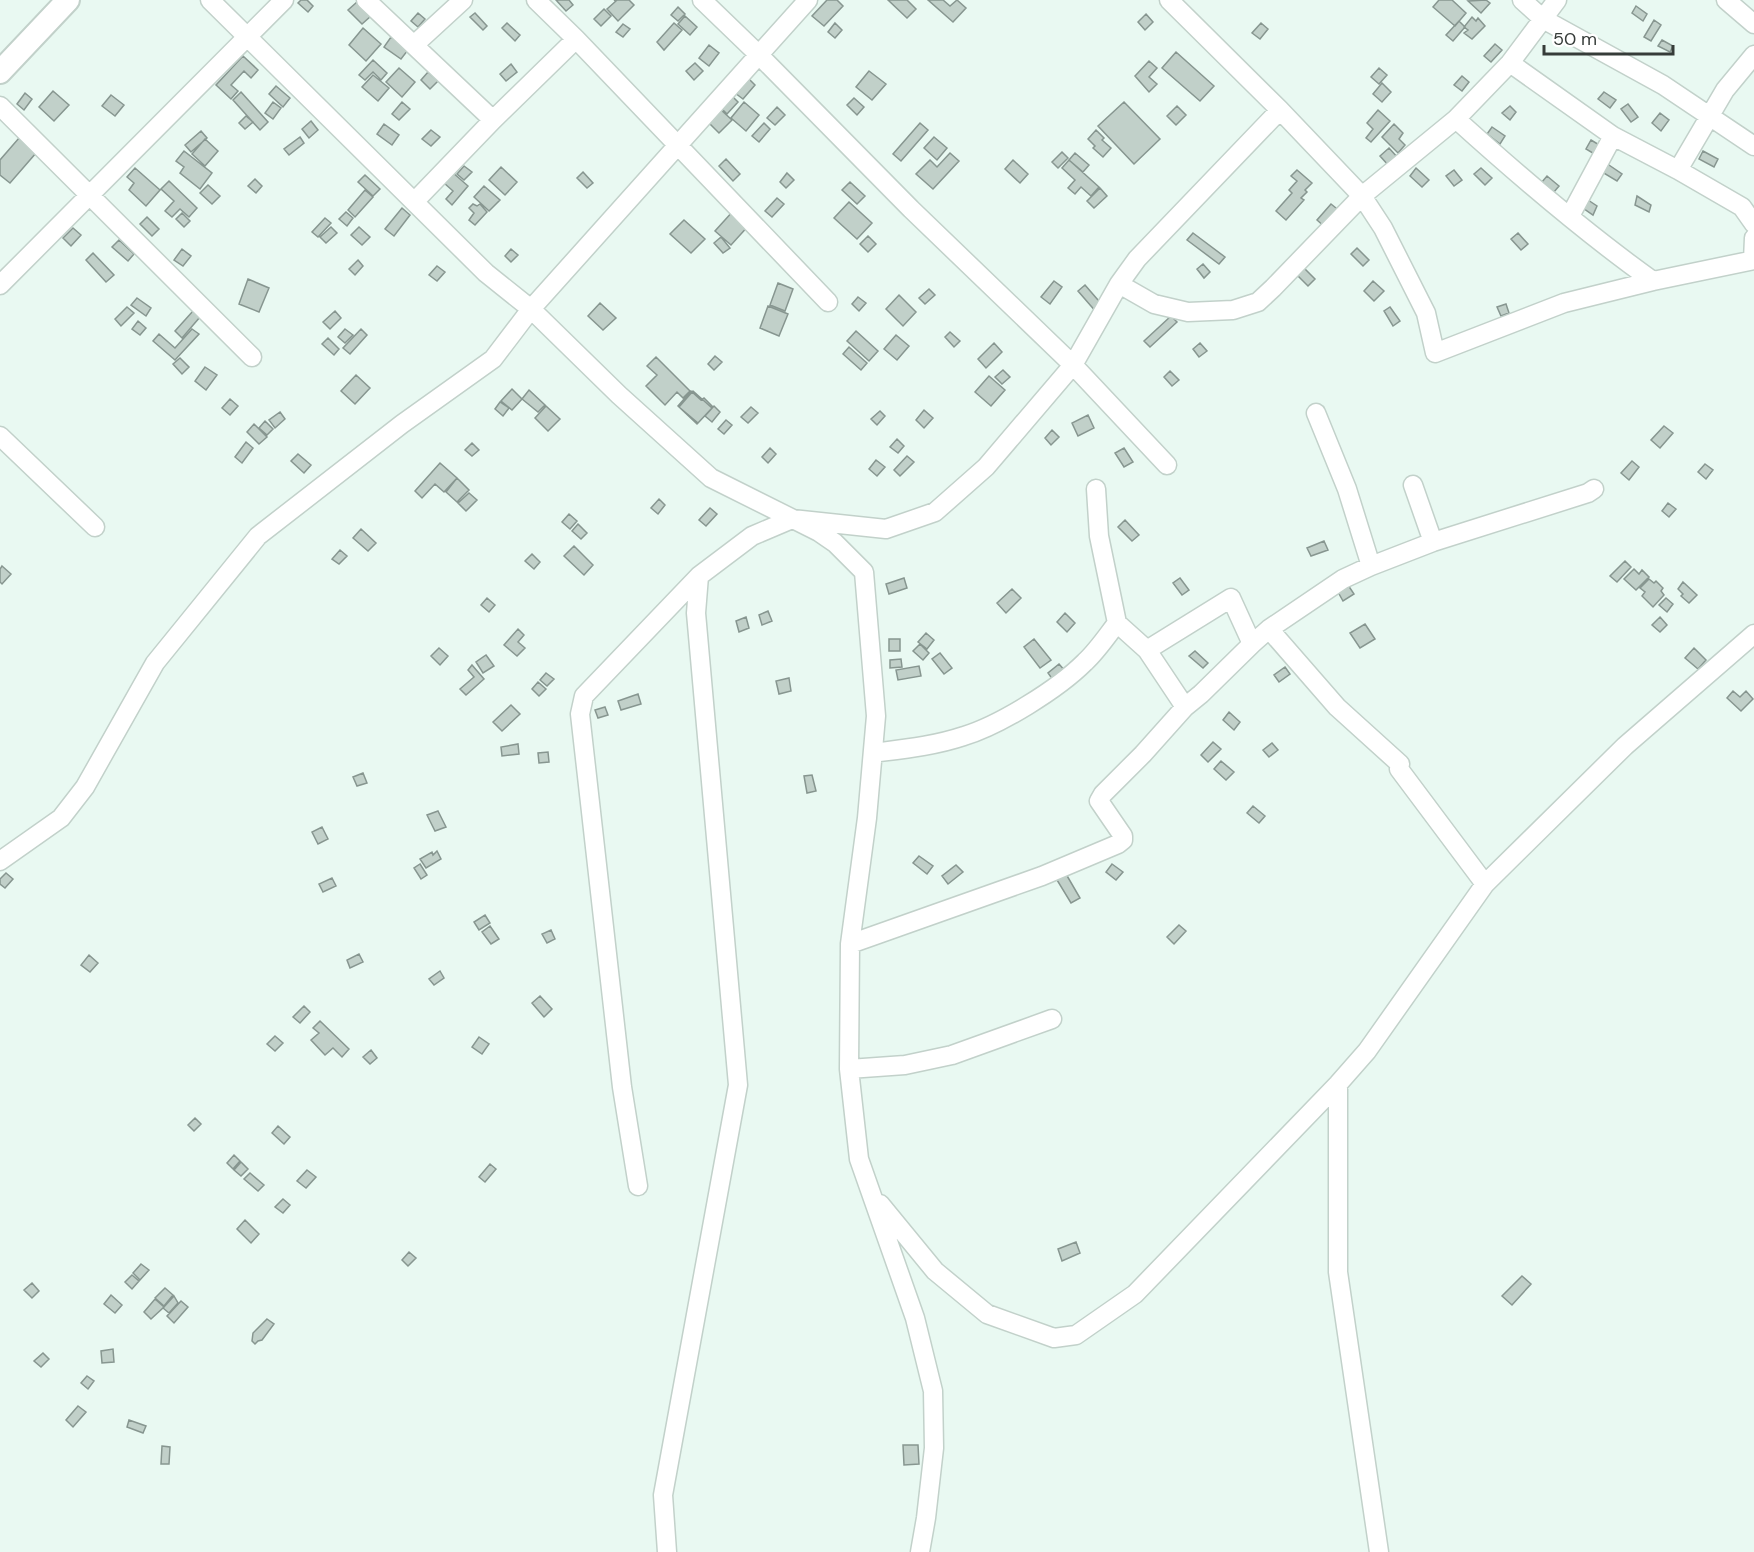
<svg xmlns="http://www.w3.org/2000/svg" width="1754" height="1552" viewBox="0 0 1754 1552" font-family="'DM Sans',sans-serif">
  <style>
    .building { fill: #c1d0c9; stroke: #879690; stroke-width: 1.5 }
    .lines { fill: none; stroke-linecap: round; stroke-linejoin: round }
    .minor-casing { stroke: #c2d1ca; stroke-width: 21 }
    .tertiary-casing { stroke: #c2d1ca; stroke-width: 26 }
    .minor { stroke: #fff; stroke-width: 18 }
    .tertiary { stroke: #fff; stroke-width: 22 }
  </style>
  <rect width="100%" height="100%" fill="#e9f9f2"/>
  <path class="building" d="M301 0H307L313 6 308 12 298 3Z
    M556 0H569L573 5 566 11Z
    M614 0H629L634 5 618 21 607 9 616 1Z
    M827 0H837L843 6 824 26 812 16Z
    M888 0H907L916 9 907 18Z
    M928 0H943L950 6 957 0 966 8 953 22Z
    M1439 0H1452L1466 13 1455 26 1433 7Z
    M1486 0 1490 3 1481 13 1468 1Z
    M357 2 371 16 362 24 348 10Z
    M1636 6 1647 14 1643 21 1632 13Z
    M678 7 685 14 678 21 671 15Z
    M604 9 611 16 601 26 594 19Z
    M418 13 425 19 418 27 411 21Z
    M475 13 487 26 483 30 470 17Z
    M1146 14 1153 22 1145 30 1138 22Z
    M685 16 697 27 690 35 678 24Z
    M1472 17 1476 21 1478 18 1485 26 1472 39 1464 33 1468 30 1464 27Z
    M1654 20 1661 25 1651 41 1644 37Z
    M1459 21 1465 27 1453 41 1446 35Z
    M507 23 520 35 515 41 502 28Z
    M674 23 682 30 664 50 657 42Z
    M835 23 842 30 835 38 828 32Z
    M1261 23 1268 29 1260 39 1252 33Z
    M623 24 630 29 623 37 616 32Z
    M363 28 381 44 366 61 349 45Z
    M391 37 408 50 401 59 384 47Z
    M1662 40 1673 46 1670 52 1658 46Z
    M1495 44 1502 50 1491 62 1484 56Z
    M709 45 719 53 709 66 699 58Z
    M1176 52 1214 86 1200 101 1162 68Z
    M243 56 258 70 251 78 244 71 231 85 238 91 231 99 216 85Z
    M373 60 387 73 381 80 373 72 365 80 359 75Z
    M1149 61 1157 68 1149 77 1157 84 1149 92 1135 76Z
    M695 63 703 71 694 80 686 71Z
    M511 64 517 72 506 81 500 74Z
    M399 68 415 82 402 97 386 82Z
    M1379 68 1387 75 1379 84 1371 77Z
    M869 71 886 84 872 100 856 87Z
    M428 72 438 81 430 89 421 80Z
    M373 75 389 88 378 101 362 87Z
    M1462 76 1469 82 1462 91 1454 85Z
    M748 78 755 85 743 99 735 93Z
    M1382 83 1391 92 1382 102 1373 94Z
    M276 86 290 98 283 107 269 94Z
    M53 91 69 105 54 121 39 107Z
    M241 92 268 122 260 130 233 100Z
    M1604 92 1616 100 1610 108 1598 99Z
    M25 93 32 99 24 110 17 104Z
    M111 95 124 105 115 116 102 106Z
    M731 95 738 102 727 114 720 107Z
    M854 98 864 107 857 115 847 105Z
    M273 102 281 108 273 119 265 113Z
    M402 102 410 109 399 120 392 114Z
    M744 102 759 115 746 131 731 118Z
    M1124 102 1160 139 1134 164 1098 126Z
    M1628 104 1638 117 1631 122 1621 109Z
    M1177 106 1186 115 1176 125 1167 116Z
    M1510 106 1516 112 1510 120 1502 113Z
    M777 107 785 115 775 125 767 118Z
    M720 109 732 120 719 133 707 121Z
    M1378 110 1390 121 1371 142 1366 138 1373 129 1367 123Z
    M1660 113 1669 120 1661 131 1652 123Z
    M246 116 253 122 245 129 239 123Z
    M311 121 318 130 309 138 302 129Z
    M764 123 770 129 759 142 752 136Z
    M920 123 928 130 901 161 893 154Z
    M384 124 399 135 392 145 377 134Z
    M1394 124 1403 133 1399 139 1405 145 1398 153 1382 137Z
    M1492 127 1505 136 1500 144 1487 134Z
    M431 130 440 137 431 146 422 139Z
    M1096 130 1104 138 1102 140 1111 148 1103 157 1093 148 1095 146 1088 139Z
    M201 131 207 138 191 152 185 145Z
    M300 137 304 143 289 155 284 149Z
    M934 137 947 148 937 160 924 148Z
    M19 138 36 153 10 183 0 175V160Z
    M205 139 218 151 205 166 192 154Z
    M1591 140 1601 146 1596 155 1586 149Z
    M1389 148 1398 158 1389 166 1380 156Z
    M184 151 212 173 200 189 180 173 184 167 176 161Z
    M1703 151 1718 159 1714 167 1699 159Z
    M1062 152 1068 158 1058 168 1052 162Z
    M950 153 959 161 933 189 916 174 930 160 937 167Z
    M1075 153 1089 165 1083 172 1069 160Z
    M726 159 740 174 733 181 719 166Z
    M1013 160 1028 174 1020 183 1005 169Z
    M1069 160 1099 187 1091 196 1081 187 1075 194 1068 188 1075 180 1062 168Z
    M1606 163 1622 174 1617 181 1602 172Z
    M464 166 472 172 464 180 457 174Z
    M501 167 517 182 505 195 489 180Z
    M135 168 160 190 146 206 129 190 134 183 127 177Z
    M1416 168 1429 180 1422 187 1410 176Z
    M1481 168 1492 178 1485 185 1474 174Z
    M1297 170 1312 183 1305 190 1307 192 1301 198 1304 200 1286 220 1276 211 1292 193 1289 190 1297 181 1291 176Z
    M1454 170 1462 180 1454 186 1446 176Z
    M452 172 468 186 452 205 446 199 453 191 444 183Z
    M583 172 593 183 587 188 577 178Z
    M787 173 794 180 786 188 780 182Z
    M365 175 380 189 373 196 358 182Z
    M1547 176 1559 186 1554 192 1542 182Z
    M255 179 262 186 256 193 248 186Z
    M169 181 197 208 189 217 180 209 172 217 165 211 174 201 161 189Z
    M850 182 865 196 857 204 842 190Z
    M208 185 220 196 212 204 200 193Z
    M484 186 500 200 489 211 474 197Z
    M1100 188 1107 196 1094 208 1087 201Z
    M365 190 373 197 355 217 348 210Z
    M1637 196 1651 205 1649 212 1635 205Z
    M777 198 784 204 772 217 765 211Z
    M1585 198 1597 206 1593 215 1580 206Z
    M849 202 872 223 857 239 834 218Z
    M473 204 477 206 480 204 487 212 475 225 469 220 474 213 469 208Z
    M1331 204 1341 212 1327 229 1317 220Z
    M402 208 410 215 394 236 385 229Z
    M734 210 750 224 731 245 715 231Z
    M346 212 353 218 347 226 339 219Z
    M182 213 190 221 184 227 176 219Z
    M147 217 159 229 152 236 140 224Z
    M325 218 331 223 318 237 312 232Z
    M684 220 705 239 691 253 670 234Z
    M331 227 337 233 326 243 320 237Z
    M359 227 370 237 362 245 351 235Z
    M73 228 81 235 71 246 63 238Z
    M1193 233 1225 257 1219 264 1187 240Z
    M1518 233 1528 244 1521 250 1511 239Z
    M868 236 876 244 868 252 860 244Z
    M721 237 730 248 723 253 714 243Z
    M119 240 134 254 128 261 112 247Z
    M1357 248 1369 260 1363 266 1351 254Z
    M182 249 191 256 183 266 174 260Z
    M511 249 518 255 511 262 505 256Z
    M93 253 114 275 106 282 86 260Z
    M358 260 363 266 355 275 349 269Z
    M1203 264 1210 272 1204 278 1197 269Z
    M437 266 445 272 437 281 429 275Z
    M1303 267 1315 279 1308 286 1296 274Z
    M248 279 269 288 259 312 239 304Z
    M1054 281 1062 287 1050 304 1041 297Z
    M1373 281 1384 291 1374 301 1364 291Z
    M778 283 793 289 785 311 770 305Z
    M1085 285 1104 307 1097 313 1078 291Z
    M929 289 935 295 925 304 919 298Z
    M899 295 916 312 903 326 886 309Z
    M858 297 866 303 859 311 852 304Z
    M137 298 151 308 146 316 131 305Z
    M600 303 616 318 603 330 588 316Z
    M1506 304 1509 313 1501 316 1497 307Z
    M768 306 788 314 779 336 760 328Z
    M127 307 134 313 121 326 115 319Z
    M1390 307 1400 321 1393 326 1384 311Z
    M193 311 200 317 182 338 175 331Z
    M335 311 341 318 330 329 323 322Z
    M1171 316 1177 322 1150 347 1144 341Z
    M138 321 146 328 140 335 132 329Z
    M192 329 199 334 175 360 153 341 159 334 175 348Z
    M345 329 353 335 345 343 338 337Z
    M361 329 367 335 350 354 343 348Z
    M856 331 878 351 869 361 847 341Z
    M950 332 960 341 954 347 945 337Z
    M896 335 909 346 897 360 884 349Z
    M328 338 339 349 334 355 322 344Z
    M994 343 1002 352 986 368 978 359Z
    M1200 343 1207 351 1199 357 1193 349Z
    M849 347 867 363 861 370 843 354Z
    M715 356 722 362 714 370 708 364Z
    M656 357 690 391 683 398 677 392 665 405 646 386 657 375 647 366Z
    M180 358 189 367 182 374 173 364Z
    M205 367 217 375 206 390 195 381Z
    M1003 370 1010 377 1002 384 995 377Z
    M1170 371 1179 380 1172 386 1164 377Z
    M356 375 370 388 355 404 341 391Z
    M989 376 1005 390 991 406 975 392Z
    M512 389 522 399 512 410 501 401Z
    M529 390 545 405 538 412 522 399Z
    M691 391 701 400 704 398 713 407 697 424 678 406Z
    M693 391 712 408 698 423 679 407Z
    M230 399 238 406 230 415 222 408Z
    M500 402 509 408 503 416 495 409Z
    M546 406 560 419 548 431 535 418Z
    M714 406 720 412 712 422 705 416Z
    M751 407 758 413 748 423 741 417Z
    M924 410 933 418 924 428 916 420Z
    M880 411 885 416 877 425 871 419Z
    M280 412 285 419 275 428 269 420Z
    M1088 415 1094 428 1078 436 1072 423Z
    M726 420 732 425 724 434 718 429Z
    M265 421 273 429 267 435 259 428Z
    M254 424 267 437 259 444 247 432Z
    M1664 426 1673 433 1660 448 1651 440Z
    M1052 430 1059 437 1051 445 1045 438Z
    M897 439 904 446 898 453 890 447Z
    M246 442 253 448 242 463 235 457Z
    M472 443 479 450 472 456 465 450Z
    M770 448 776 454 768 463 762 457Z
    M1124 448 1133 462 1124 467 1115 453Z
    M298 454 311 465 304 473 291 461Z
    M907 456 914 462 900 476 894 470Z
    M876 460 885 467 877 476 869 469Z
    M1632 461 1639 467 1629 480 1621 473Z
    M440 463 457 478 444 492 435 484 422 498 415 491Z
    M1705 464 1713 470 1706 479 1698 472Z
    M457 478 469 490 457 502 446 492Z
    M469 493 477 500 466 511 458 503Z
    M659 499 665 505 658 514 651 508Z
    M1668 503 1676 509 1669 517 1662 511Z
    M710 508 717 514 706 526 699 520Z
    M569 514 577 521 570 529 562 522Z
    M1125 520 1139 535 1132 541 1118 527Z
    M578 524 587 533 581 539 572 531Z
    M361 529 376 543 368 551 353 538Z
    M1324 541 1328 550 1311 556 1307 548Z
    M574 546 593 565 584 575 564 556Z
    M340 550 347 556 339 564 332 559Z
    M532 554 540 562 534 569 525 561Z
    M1625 561 1631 567 1617 582 1610 576Z
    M2 566 11 574 2 584 0 582V569Z
    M1634 569 1639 574 1642 570 1649 577 1636 590 1624 579Z
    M904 578 907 588 889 594 886 584Z
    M1180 578 1189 590 1182 595 1173 583Z
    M1649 579 1654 583 1656 581 1663 588 1661 591 1664 595 1653 607 1642 596 1645 592 1640 588Z
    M1683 582 1697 595 1689 603 1681 596 1683 594 1678 589Z
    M1348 585 1354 594 1343 601 1338 592Z
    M1012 589 1021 598 1006 613 997 603Z
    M487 598 495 605 489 612 481 605Z
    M1666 598 1673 604 1667 612 1659 605Z
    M768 611 772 621 762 625 759 615Z
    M1065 613 1075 623 1067 632 1057 622Z
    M746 617 749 628 739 632 736 621Z
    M1660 617 1667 625 1660 632 1652 625Z
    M1365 624 1375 639 1360 648 1350 633Z
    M518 629 524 635 518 642 525 648 517 656 504 645Z
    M926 633 934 640 927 649 918 642Z
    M889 639H900V651H889Z
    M1034 639 1051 660 1040 668 1024 647Z
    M920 644 929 653 923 660 913 651Z
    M439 648 448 656 440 665 431 656Z
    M1694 648 1706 660 1698 669 1685 658Z
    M1195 651 1208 663 1203 668 1189 656Z
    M940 653 952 668 944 674 932 659Z
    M486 655 494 666 483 673 476 662Z
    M901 659 902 667 890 668V660Z
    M1059 664 1065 671 1053 680 1048 673Z
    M472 665 484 679 466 695 460 689 474 677 468 670Z
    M919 666 921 676 898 680 896 670Z
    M1285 667 1290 674 1279 682 1274 675Z
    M546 673 554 679 547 686 540 680Z
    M789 678 791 691 779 694 776 681Z
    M538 682 546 689 539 696 532 689Z
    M1733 691 1740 697 1746 691 1753 699 1741 711 1727 698Z
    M638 694 641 704 621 710 618 701Z
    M511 705 520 714 502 731 493 722Z
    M605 707 608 715 598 718 595 710Z
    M1229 712 1240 722 1234 730 1223 720Z
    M1213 742 1221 749 1208 762 1201 755Z
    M1272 743 1278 750 1269 757 1263 750Z
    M518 744 519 754 502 756 501 747Z
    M548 752 549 762 539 763 538 753Z
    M1221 761 1234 772 1226 780 1214 769Z
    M363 773 367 783 357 786 353 777Z
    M812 775 816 791 807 793 804 776Z
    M1253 806 1265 816 1259 823 1247 813Z
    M438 811 446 827 435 831 427 815Z
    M322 827 328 839 318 844 312 832Z
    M437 851 441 859 426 868 420 859 432 852 433 855Z
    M919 856 933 866 927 874 913 863Z
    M420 864 427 875 421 879 414 868Z
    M1112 864 1123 872 1116 880 1106 872Z
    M956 865 963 872 948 884 942 876Z
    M6 873 13 879 5 888 0 884V879Z
    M1066 874 1080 898 1071 903 1057 880Z
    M332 878 336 886 323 892 319 884Z
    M485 915 490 923 479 930 474 922Z
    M1179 925 1186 931 1174 944 1167 937Z
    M490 926 499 939 491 944 482 932Z
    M551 930 555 939 547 943 542 934Z
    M359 954 363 962 350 968 347 960Z
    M89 955 98 963 90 972 81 965Z
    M440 971 444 978 434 985 429 979Z
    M540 996 552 1009 544 1017 532 1003Z
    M304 1006 310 1012 300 1023 293 1017Z
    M320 1021 349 1049 342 1057 333 1048 325 1055 311 1040 319 1033 313 1028Z
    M275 1036 283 1043 275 1051 267 1044Z
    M479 1037 489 1044 482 1054 472 1047Z
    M371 1050 377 1058 370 1064 363 1057Z
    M195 1118 201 1124 194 1131 188 1125Z
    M278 1126 290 1137 284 1144 272 1133Z
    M234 1155 240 1161 233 1169 227 1163Z
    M241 1162 248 1169 241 1176 234 1170Z
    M490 1164 496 1169 485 1182 479 1177Z
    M307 1170 316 1177 306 1188 297 1181Z
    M250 1173 264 1185 258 1191 244 1179Z
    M283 1199 290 1205 283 1213 275 1207Z
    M245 1220 259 1234 251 1243 237 1229Z
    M1076 1242 1080 1253 1062 1261 1058 1249Z
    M409 1252 416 1258 408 1266 402 1260Z
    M141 1264 149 1270 140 1280 133 1273Z
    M132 1275 139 1281 132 1289 125 1282Z
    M1522 1276 1531 1284 1512 1305 1502 1296Z
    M32 1283 39 1291 32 1298 24 1290Z
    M165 1288 173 1295 164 1306 155 1298Z
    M111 1295 122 1305 115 1313 104 1304Z
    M174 1296 178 1303 169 1313 163 1308Z
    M155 1299 164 1307 151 1319 144 1312Z
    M181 1301 188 1307 174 1323 167 1316Z
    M267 1319 274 1324 262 1340 258 1341 255 1344 252 1341 253 1333Z
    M113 1349 114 1362 102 1363 101 1351Z
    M43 1353 49 1359 41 1367 34 1361Z
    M87 1376 94 1381 88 1389 81 1383Z
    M78 1406 86 1412 73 1427 66 1420Z
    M129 1420 146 1426 143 1433 127 1427Z
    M903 1445H918L919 1464 904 1465Z
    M162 1446 170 1447 169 1464H161Z"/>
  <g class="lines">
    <g class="minor-casing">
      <path id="minor" d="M210 0 486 273 531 309 619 395 711 478 819 532 835 543 864 572 876 716 867 818 850 944 849 1069 859 1159 915 1318 933 1391 934 1448 926 1518 920 1552
        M366 0 493 120
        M536 0 576 39 828 302
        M702 0 758 54 911 209 1073 365 1167 465
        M1169 0 1280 110 1362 196 1383 228 1426 313 1435 353 1564 303 1653 281 1754 260
        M1522 0 1543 19 1663 85 1754 146
        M1726 0 1754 24
        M414 45 463 0
        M1510 63 1613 136 1678 170 1742 207 1754 224
        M0 106 252 357
        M1456 119C1519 176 1584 232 1653 281
        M1678 170 1725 90 1754 55
        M415 201 493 120 576 39
        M1570 216 1613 136
        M1753 260 1754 238
        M1119 284 1154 304 1188 312 1233 310 1258 302 1273 288 1362 196 1456 119 1510 63 1557 0
        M0 285 284 0
        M1316 413 1347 489 1371 566
        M0 436 95 527
        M1413 485 1433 542
        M1096 489 1099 536 1117 623 1147 650 1185 707
        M1147 650 1231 598 1252 644
        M873 753C904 749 934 746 964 736 1000 725 1058 689 1085 662 1097 651 1107 636 1117 623
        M0 861 61 818 85 787 155 663 258 536 402 424 493 359 531 309 808 0
        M1485 884 1625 746 1754 634
        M850 944 1042 876 1118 844 1123 840V836L1099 801 1103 794 1143 754 1185 707 1201 694 1252 644 1269 629 1343 579 1371 566 1433 542 1588 493 1594 489
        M849 1069 905 1065 952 1055 1052 1019
        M1338 1084V1272L1379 1552
        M638 1186 622 1087 580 714 584 696 699 576 752 536 792 519 886 529 935 512 986 467 1073 365 1119 284 1137 259 1280 110
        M880 1204 935 1271 987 1314 1054 1338 1076 1335 1135 1294 1338 1084 1367 1051 1485 884 1399 769 1400 764 1337 707 1269 629
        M667 1552 663 1495 738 1085 696 613 699 576"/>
    </g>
    <g class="tertiary-casing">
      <path id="tertiary" d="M0 72 68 0"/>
    </g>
    <use href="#minor" class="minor"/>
    <use href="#tertiary" class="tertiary"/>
  </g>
  <path d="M1544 45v9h129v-9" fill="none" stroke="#363c39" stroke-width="3"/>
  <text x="1553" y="45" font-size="18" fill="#363c39" stroke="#ffffff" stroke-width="4.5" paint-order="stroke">50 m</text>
</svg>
